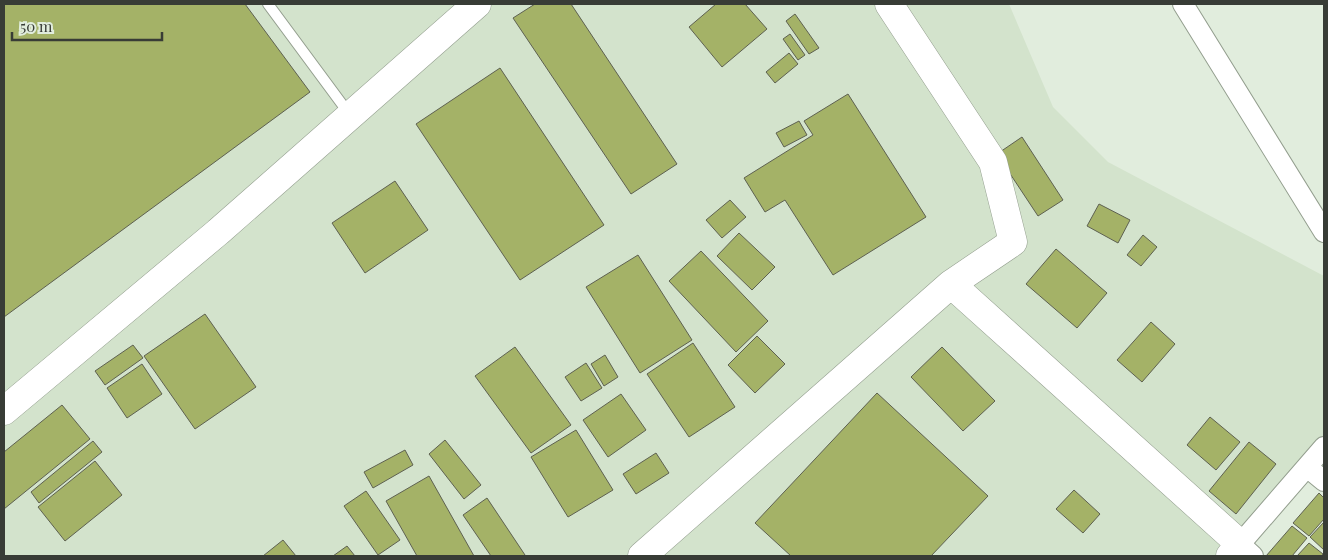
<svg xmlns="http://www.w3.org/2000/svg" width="1328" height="560" viewBox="0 0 1328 560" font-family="'Playfair Display',serif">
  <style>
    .built { fill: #d3e3cc }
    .building { fill: #a4b267; stroke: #5e6151 }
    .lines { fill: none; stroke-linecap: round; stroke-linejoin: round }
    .lane-casing { stroke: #939e8e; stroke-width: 12 }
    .street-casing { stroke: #939e8e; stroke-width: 22 }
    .secondary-casing { stroke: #939e8e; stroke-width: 29 }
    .lane { stroke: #fff; stroke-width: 10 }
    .street { stroke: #fff; stroke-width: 20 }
    .secondary { stroke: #fff; stroke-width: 28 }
  </style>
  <rect width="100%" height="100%" fill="#e1eddd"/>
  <path class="built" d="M4 4H1009L1053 107 1108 162 1324 276V436L1219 556H4Z"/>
  <path class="building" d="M4 4H245L310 92 4 317Z
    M535 4H571L677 164 631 194 513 18Z
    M716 4H745L767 29 722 67 689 27Z
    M795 14 819 48 809 54 786 21Z
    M790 34 805 55 798 60 783 39Z
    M789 53 798 64 775 83 766 72Z
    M500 68 604 225 520 280 416 124Z
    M848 94 926 217 833 275 785 200 765 212 744 178 813 135 804 121Z
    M799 121 807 135 784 147 776 133Z
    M1022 137 1063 200 1038 216 997 154Z
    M395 181 428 230 365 273 332 223Z
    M730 200 746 217 722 238 706 220Z
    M1099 204 1130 220 1118 243 1087 226Z
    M739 233 775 267 752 290 717 256Z
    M1143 235 1157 247 1141 266 1127 255Z
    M1056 249 1107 293 1077 328 1026 284Z
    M701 251 768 321 736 352 669 281Z
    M638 255 692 340 640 373 586 287Z
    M205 314 256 387 195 429 144 356Z
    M1151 322 1175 344 1142 382 1117 360Z
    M757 336 785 364 755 393 728 365Z
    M693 343 735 407 689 437 647 374Z
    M133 345 143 358 105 385 95 371Z
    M515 347 571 425 531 453 475 376Z
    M942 347 995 401 963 431 911 377Z
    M605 355 618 377 604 386 591 364Z
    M586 363 602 388 581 401 565 377Z
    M142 364 162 394 127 418 107 388Z
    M877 393 988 496 931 556H791L755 523Z
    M621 394 646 430 608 457 583 420Z
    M62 405 90 439 4 509V452Z
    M1210 417 1240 442 1216 470 1187 445Z
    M576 430 613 490 568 517 531 457Z
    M445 440 481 485 464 499 429 454Z
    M93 441 102 452 39 503 31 492Z
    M1249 442 1276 464 1236 514 1209 491Z
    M405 450 413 465 373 488 364 472Z
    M656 453 669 473 636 494 623 474Z
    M95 461 122 495 65 541 38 507Z
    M429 476 474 556H417L386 501Z
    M1074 490 1100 514 1083 533 1056 509Z
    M366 491 400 540 378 555 344 506Z
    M1319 493 1324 498V519L1309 536 1293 523Z
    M487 498 525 555 523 556H491L463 515Z
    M1324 522V550L1310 537Z
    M1292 526 1307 538 1292 556H1266Z
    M283 540 296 556H263Z
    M1309 543 1323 554 1321 556H1297Z
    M347 546 355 556H333Z"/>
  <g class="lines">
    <g class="lane-casing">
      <path id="lane" d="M268 4 350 115"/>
    </g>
    <g class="street-casing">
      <path id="street" d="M1183 4 1324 232
        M1307 467 1324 481
        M1253 556 1240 544 1324 447"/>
    </g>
    <g class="secondary-casing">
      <path id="secondary" d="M951 284 1240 544 1230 556
        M4 411 218 232 477 4
        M642 556 951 284 1013 242 993 162 889 4"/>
    </g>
    <use href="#lane" class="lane"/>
    <use href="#street" class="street"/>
    <use href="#secondary" class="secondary"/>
  </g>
  <rect width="1328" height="560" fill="none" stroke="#383c36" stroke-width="10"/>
  <path d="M12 32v8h150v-8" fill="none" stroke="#383c36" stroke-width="2.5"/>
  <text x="20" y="32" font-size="15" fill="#383c36" stroke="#e1eddd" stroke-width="4" paint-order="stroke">50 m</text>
</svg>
